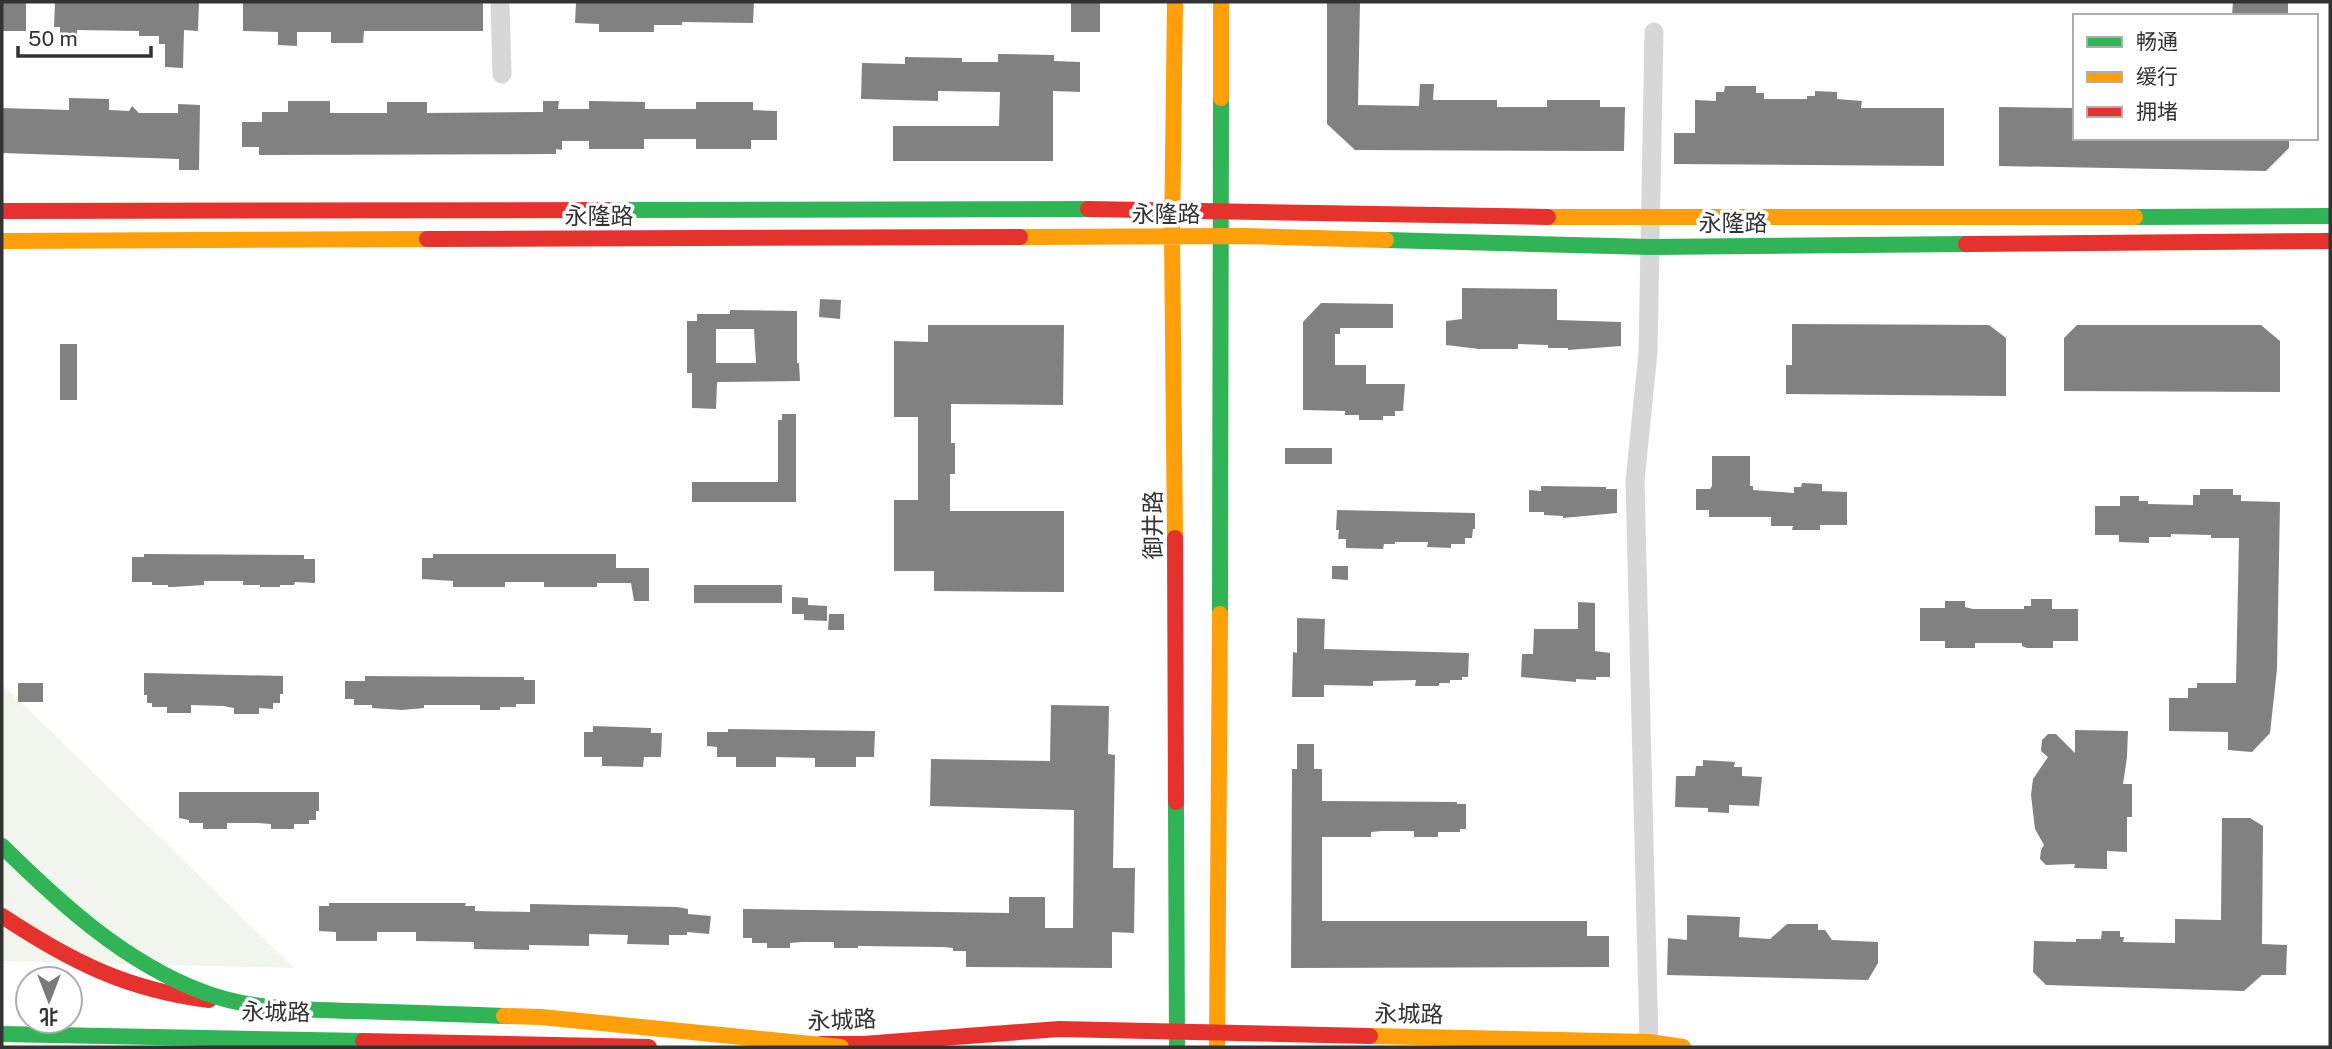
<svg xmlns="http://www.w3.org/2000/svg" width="2332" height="1049" viewBox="0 0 2332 1049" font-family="'Public Sans','Noto Sans SC',sans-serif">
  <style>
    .green { fill: #f1f5ed }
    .building { fill: #818181; fill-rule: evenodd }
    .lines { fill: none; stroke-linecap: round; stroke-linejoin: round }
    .street { stroke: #d7d7d7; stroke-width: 19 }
    .fast { stroke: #30b455; stroke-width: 16 }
    .slow { stroke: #ff9f0a; stroke-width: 16 }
    .jam { stroke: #e5322d; stroke-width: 16 }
    .fast-bridge { stroke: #30b455; stroke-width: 16 }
    .slow-bridge { stroke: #ff9f0a; stroke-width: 16 }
    .jam-bridge { stroke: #e5322d; stroke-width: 16 }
    .labels { text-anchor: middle; stroke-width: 7; stroke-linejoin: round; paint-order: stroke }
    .street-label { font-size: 23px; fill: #333; stroke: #fff }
  </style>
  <rect width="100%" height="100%" fill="#fff"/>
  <path class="green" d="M2 684 294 968 2 961Z"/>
  <path class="building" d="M2 2H26V31H2Z
    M55 2H199L198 31 184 30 183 68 165 67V44H159V36H139V31L77 30V43L60 42V27H54Z
    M243 2H483V31H364L363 43H331V32H297V46L278 45V32L243 31Z
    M576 2H754L753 23 682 22V25H654V32H599V24L575 23Z
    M1071 2H1100V32H1071Z
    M1327 2H1360L1358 105 1419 106 1420 84H1434L1433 100H1497V107H1547V100H1600V107H1625L1624 151 1355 150 1327 124Z
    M2233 2H2288V16H2232Z
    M998 54 1054 55V61L1080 62V92L1053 91V161H893V126H999L1000 92 938 91V101L861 99 862 63 905 64V57L962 58V62H998Z
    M1725 86H1756V93H1764V99H1807V96H1815V91L1837 92V99L1862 101 1861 108H1944V166L1674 164V133H1695V100L1716 101V92H1724Z
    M69 98 109 99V110L129 111 132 106 139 113H178V104L200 105 199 170H179V159L2 153V108L69 110Z
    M288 101H330V113H387V102H427V113L543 112V101H559L558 109H589V101L645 102V109H696V102H753V110L777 111V140H751V149H696V139H644V149H589V141H562V150L556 149V154L259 155V147H242V122H262V112H288Z
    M1999 107 2075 108V138H2289V148L2266 171 1999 166Z
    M1462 288 1557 289V320L1621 322V346L1568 350V348H1548V345L1518 344V349H1479L1446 345V321L1462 319Z
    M820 299 841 300 840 319 819 317Z
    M1321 303 1393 304V328H1340V334H1335V365H1366V384H1405L1403 411H1395V416H1383V420H1359V415H1345V411L1303 410V322Z
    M730 310 797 311V363H799L800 381 717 382 716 409 692 408V373H687V321H697V314H730ZM716 329H754L756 363H716Z
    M1792 324 1989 325 2006 338V396L1786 394V365H1792Z
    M928 325H1064L1063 405 951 404V443H955V474H950V511H1064V592L934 591V571H894V500H918V417H894V341L928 342Z
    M2077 325H2261L2280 341V392L2064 391V338Z
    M60 344H77V400H60Z
    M782 414H796V502H692V482H778V420H782Z
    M1285 448H1332V464H1285Z
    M1712 456H1750V486H1753V490L1794 493V487H1801L1802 483 1822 484V491L1847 492V525H1820V530H1792L1793 526H1771V517H1709V510H1696V489H1710L1712 486Z
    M1541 486 1606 487V489H1617V513L1563 518V516L1544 515V512H1529V490L1541 491Z
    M2200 489H2233V495H2241V501L2280 502 2277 669 2270 733 2252 752 2228 750V732L2169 731V698H2188V688H2197V683H2236L2239 538H2211V535L2171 534V537H2149V543L2119 542V535H2095V506H2120V496H2139V501H2148V504L2193 505V495H2200Z
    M1337 510 1475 513V529H1473L1472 538H1465V544H1451V548L1427 547 1428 542H1395V544H1384L1383 549 1346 548V539H1338L1339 530H1336Z
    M144 554 304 555V559H315V583L295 582 294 585H280V587H260V585H243V581H204V585L173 587H168V585H152V582H132V557H144Z
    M433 554H616V568H649V601H634L631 583H597V587H544V582H505V587H453V581L422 579V558H433Z
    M1332 566H1348V580L1332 579Z
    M694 585H782V603H694Z
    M792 597 808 598V605L827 606V621L804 620V614H792Z
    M2031 599H2052V609H2078V641H2053V648H2027L2022 646V643H1975V648H1945V641H1920V608H1945V601H1965V607L1973 609H2024V606H2031Z
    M1578 602 1595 603V651L1610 653V677H1596V680L1576 679V682L1521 677 1522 654H1533L1534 629H1578Z
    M829 614H844V630H828Z
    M1297 618 1325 619 1324 649 1469 653 1468 677H1462V680H1450V683H1439V686H1415L1416 680 1373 681V686L1324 685V697H1292L1293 652 1297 653Z
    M144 673 283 676V694H280V703H273V709L259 708V714H234V708L223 706 191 705V713H167V707H152V703H147V695H144Z
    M365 676 524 677V680H535V704H516V707H500V710H480V705H424V708L402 710 372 708V705H354V699H345V681H365Z
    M18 683H43V702H18Z
    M1051 705 1109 706 1108 754 1115 755 1113 868H1135L1134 933 1112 932V968L966 967V951H953V948L943 947 858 946V948H834V942H802L790 943V948H767V943H752V938H743V909L1009 913V897H1045V928H1073L1074 810 930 806 931 759 1050 761Z
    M593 726 651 728V733H662L661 757H644L643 767 602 766V757H584V732H593Z
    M728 729 875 731 874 757H856V767H815V758L776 757V767H736V757H717V747L707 746V732H728Z
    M2075 730 2128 731 2127 757 2123 784H2132V817H2127V852L2107 851V869L2074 868 2075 864 2046 865 2040 859 2041 850 2044 845 2035 829 2031 795 2033 779 2048 757 2041 751 2042 740 2048 734H2056L2075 753Z
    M1297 744H1314V769H1322V801L1457 802V804H1466V829H1460V832H1438V837H1414V831H1382L1371 832V837H1322V921H1587V936H1609V967L1291 968 1292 769H1297Z
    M1703 760 1735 762 1734 767H1742V776L1762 777 1759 806 1729 805V813L1708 812V808L1675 807 1676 776H1695L1696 766H1703Z
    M179 792H319V811H316V820H309V824H294V829H271V824L258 823H227V829H203V823H189V820L179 818Z
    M2222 818H2250L2263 826 2262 944 2287 945 2286 975H2262L2244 991 2046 985 2033 972 2034 941 2076 942V939H2101L2102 931H2120V937H2124L2123 942 2175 943V919L2221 920Z
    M329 903H466L465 906H475V911L530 912V904L677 907 688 909V914L711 916 709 934 687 932V935H669V945L627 944 628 935 589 934V946L529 945V950L474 949V942L416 941V932H377V941H336V932L319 931V906H329Z
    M1687 915 1740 917 1739 937 1770 939 1787 924H1818V930H1825L1832 940 1878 942V963L1868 980 1667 975 1668 938 1687 940Z"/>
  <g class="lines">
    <path class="street" d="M500 2 502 74
      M1649 1042 1635 481 1648 352 1654 32"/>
    <path class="fast" d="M607 210 1088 209
      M2135 217 2330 216
      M1386 240 1650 247 1966 244
      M1220 614 1221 98
      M1176 802 1177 1046"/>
    <path class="slow" d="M1175 2 1172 237 1175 538
      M1221 2V98
      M1548 217H2135
      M1020 237 1245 236 1386 240
      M2 241 427 239
      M1370 1036 1649 1042 1683 1047
      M1217 1047 1220 614"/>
    <path class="jam" d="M1088 209 1548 217
      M2 211 607 210
      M427 239 1020 237
      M1966 244 2330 241
      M1175 538 1176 802
      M2 916C70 961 127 990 209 1000
      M821 1044H863L1059 1029 1370 1036"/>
    <path class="fast-bridge" d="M2 846C61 904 124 962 203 992 249 1010 301 1009 350 1011 401 1012 453 1014 504 1016
      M2 1034 363 1041"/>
    <path class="slow-bridge" d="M504 1016 541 1017 841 1047"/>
    <path class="jam-bridge" d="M363 1041 649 1047"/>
  </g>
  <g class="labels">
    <g class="street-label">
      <text x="1166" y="222">永隆路</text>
      <text x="599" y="224">永隆路</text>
      <text x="1733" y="231">永隆路</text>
      <text transform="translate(1153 525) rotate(-90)" y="8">御井路</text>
      <text transform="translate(276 1012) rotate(1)" y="8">永城路</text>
      <text transform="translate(1409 1014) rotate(1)" y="8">永城路</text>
      <text transform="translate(842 1020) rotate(-2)" y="8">永城路</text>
    </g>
  </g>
  <rect width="2332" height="1049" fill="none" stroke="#333333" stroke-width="7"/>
  <rect x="2073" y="14" width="245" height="126" fill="#ffffff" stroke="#adadad" stroke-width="2"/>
  <rect x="2087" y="37" width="35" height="10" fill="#30b455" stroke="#adadad" stroke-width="2"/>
  <text x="2136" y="49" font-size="21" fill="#333333">畅通</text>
  <rect x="2087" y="72" width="35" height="10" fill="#ff9f0a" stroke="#adadad" stroke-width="2"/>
  <text x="2136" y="84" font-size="21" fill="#333333">缓行</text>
  <rect x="2087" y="107" width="35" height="10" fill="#e5322d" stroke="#adadad" stroke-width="2"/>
  <text x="2136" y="119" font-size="21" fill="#333333">拥堵</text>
  <g transform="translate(49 1000) rotate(180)"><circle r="33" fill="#ffffff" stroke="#adadad" stroke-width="2"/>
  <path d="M0-5L12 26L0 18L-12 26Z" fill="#7a7a7a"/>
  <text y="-10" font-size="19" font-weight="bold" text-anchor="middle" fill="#333333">北</text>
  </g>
  <path d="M18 46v10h133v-10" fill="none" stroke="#333333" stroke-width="3.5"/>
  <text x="28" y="46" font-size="21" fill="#333333" stroke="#ffffff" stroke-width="5" paint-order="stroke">50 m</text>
</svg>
